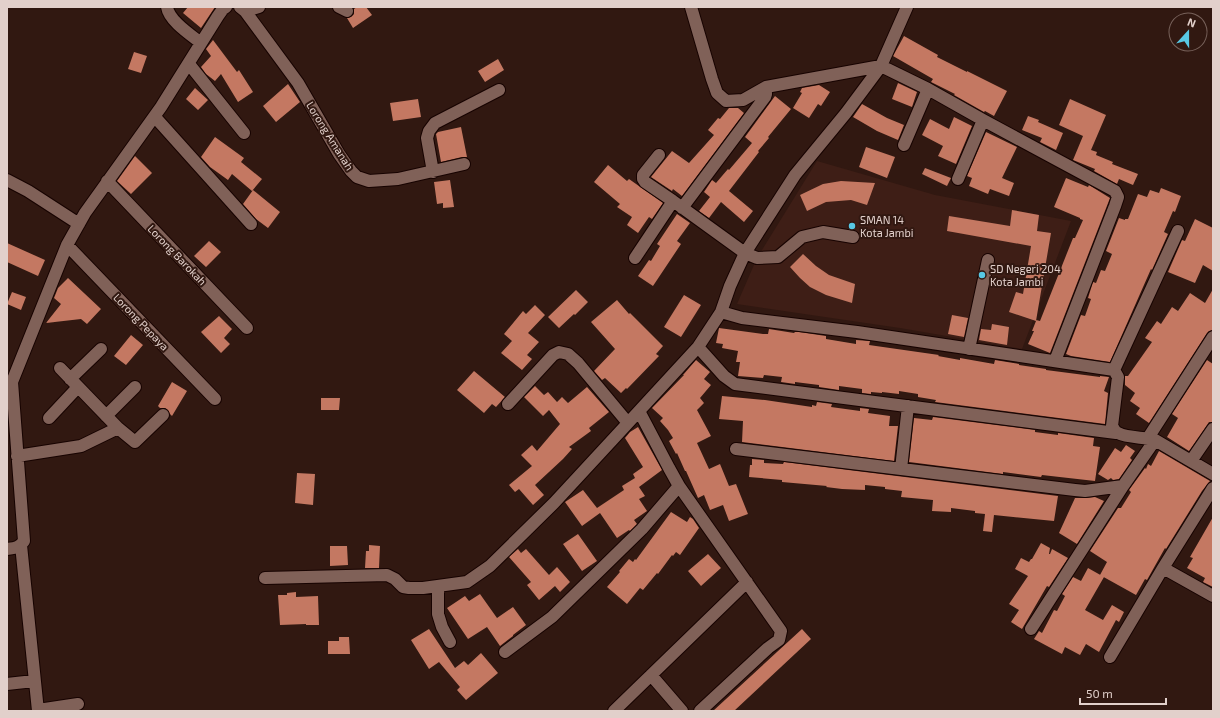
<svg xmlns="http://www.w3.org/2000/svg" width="1220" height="718" viewBox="0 0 1220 718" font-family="'Exo 2',sans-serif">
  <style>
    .built { fill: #3e1e16 }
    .building { fill: #c47862 }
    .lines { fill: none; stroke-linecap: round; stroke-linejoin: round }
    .minor-casing { stroke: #170301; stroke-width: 14 }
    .minor { stroke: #806158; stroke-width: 12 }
    .poi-dot { fill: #58c8e4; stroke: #311811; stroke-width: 1.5 }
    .labels { text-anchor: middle; stroke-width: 4; stroke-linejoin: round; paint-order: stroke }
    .street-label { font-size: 11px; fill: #e2d0cb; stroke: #311811 }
    .poi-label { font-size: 11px; fill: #e2d0cb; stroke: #311811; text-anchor: start }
  </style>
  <rect width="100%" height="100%" fill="#311811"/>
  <path class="built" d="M817 161 935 195 1071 221 1022 349 900 328 737 304 757 258Z"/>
  <path class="building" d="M188 7H215L201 28 183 13Z
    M357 7H366L372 15 353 28 347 18 351 17 354 14V9Z
    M904 36 938 55 937 57 967 72V71L1007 91 994 116 985 111 984 112 954 95 955 94 931 82 933 79 893 56Z
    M213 40 237 72 239 70 253 92 238 102 221 74 215 81 206 74 201 67 211 56 206 49Z
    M134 52 147 56 141 73 128 69Z
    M498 59 504 70 485 82 478 71Z
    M898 83 917 92 912 107 892 99Z
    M288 84 300 102 276 122 263 106Z
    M819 85 830 92 821 106 818 104 809 118 793 108 802 93 800 92 802 88Z
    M195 88 208 100 198 110 186 99Z
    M775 96 791 109 768 137 769 138 758 151 759 152 729 191 753 211 744 222 721 202 709 218 699 211 710 197 704 192 712 180 716 183 728 169 729 170 752 143 745 137Z
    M418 99 421 117 393 121 390 103Z
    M1070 99 1106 115 1091 150 1097 152 1096 155 1113 162 1112 164 1138 174 1133 185 1119 179 1117 184 1094 171 1095 169 1073 160 1083 136 1059 125Z
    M862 104 887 118 904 125 898 140 877 131 853 117Z
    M729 108H738L744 113 682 196 673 189 672 191 651 177 672 151 689 163 714 135 708 130 718 118 720 119Z
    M1028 116 1039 120 1038 122 1063 133 1056 150 1040 142 1042 138 1022 130Z
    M954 117 972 126 956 164 938 156 943 146 922 135 930 119 949 129Z
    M461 127 467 157H462L441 162 436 134 438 132Z
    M986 132 1017 147 1002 178 1014 183 1009 196 990 189 988 194 969 186 972 178 967 176Z
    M215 137 244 158 241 162 262 179 252 191 232 174 228 180 210 167 201 157Z
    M866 147 895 157 887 178 859 167Z
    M135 156 152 173 131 194 117 181Z
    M608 165 627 181 629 179 663 203 652 219 649 217 638 233 627 225 632 217 617 207 620 204 594 182Z
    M925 168 951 178 947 186 922 174Z
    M1066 178 1088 187 1089 185 1110 198 1050 353 1028 344 1034 331H1032L1036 321 1009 312 1016 292 1023 294 1031 246 947 231 949 216 1010 226 1012 210 1039 215 1037 231 1051 233 1036 321V320L1040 321 1073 238H1075L1083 220 1080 219V218L1054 207Z
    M450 180 454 207 443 208V203L437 204 434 182Z
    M841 181 875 183 867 205 851 200 826 202 807 211 800 195 823 184Z
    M1161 188 1181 196 1175 212 1173 211 1164 232 1168 234 1152 270 1151 269 1110 362 1071 356 1066 354 1081 315 1085 316 1091 299 1088 298 1093 282 1096 283 1101 270 1105 271 1112 254 1106 251 1119 218 1125 220V219H1128L1138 194 1147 197 1150 190 1159 193Z
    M253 190 280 212 268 228 256 219 243 204Z
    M677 214 690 223 677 241 681 244 653 286 638 276 649 260 651 261 660 246 657 244Z
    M1195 219 1213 228V271L1203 265 1195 283 1168 272 1182 240 1185 241Z
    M209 241 221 252 206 267 194 256Z
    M7 243 45 260 38 276 7 262Z
    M803 254 816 266 829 275 855 284 852 303 826 295 810 287 800 278 790 267Z
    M68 278 101 309 87 324 81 319 46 323 61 304 54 298 58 288Z
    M1213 289V330L1209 331 1207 333 1149 423 1136 414 1140 408 1130 401 1135 393 1125 385V376H1128L1152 342 1145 338 1157 321 1161 324 1172 307 1178 311 1190 293 1205 303Z
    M576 290 588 302 575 315 574 314 559 328 548 317Z
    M12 292 26 297 21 310 7 304Z
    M684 295 701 305 681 337 664 327Z
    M617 300 629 314 630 313 663 346 656 354 659 356 627 389 626 388 621 393 605 378 602 380 594 371 615 349 591 322Z
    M535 305 545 315 528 333 539 342 527 355 532 359 522 370 501 353 512 341 504 334 523 311 526 314Z
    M952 315 968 318 964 337 948 334Z
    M219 316 232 329 224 338 230 344 221 353 201 332Z
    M992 324 1009 327 1007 345 979 340 981 329 991 330Z
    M719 328 763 334H768L769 329 794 333 795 332H799L826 336V339L856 344V340L870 341 869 345 939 355 938 356 960 360V358L994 364 995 360 1019 364V365L1046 369V370L1100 377V376L1109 377 1104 391 1108 393 1105 424 935 402 936 400 918 397V394L899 391V394L882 392V393L871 392V394L862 393V389L839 386V390L819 387V385L795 382V384L781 382 782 377 764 375 763 378 738 376 740 362H736L738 351 722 348 723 344 716 343Z
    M131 335 143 345 126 365 114 356Z
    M696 360 710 372 704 379 711 385 700 398 704 403 697 410 711 436 697 443 709 469 720 464 729 486 736 484 748 514 729 521 723 505 710 510 704 495 698 498 686 471H685L677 453 676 454 669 441 673 438 668 430 660 421 663 418 652 408 684 375H683Z
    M1207 360 1213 364V422H1209L1207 425 1189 451 1167 437 1178 418 1172 414Z
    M474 371 505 397 496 407 492 404 484 413 457 390Z
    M172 382 187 391 172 416 170 414 168 410 165 408H160L158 406Z
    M535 386 544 395 548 392 557 402 562 397 568 403 587 387 609 412 589 428 591 431 569 447 572 449 563 459 535 485 544 495 533 505 519 489 515 492 509 485 532 466 521 455 532 445 537 451 560 424 549 410 543 416 524 397Z
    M722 396 765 400 812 407V405L816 406 817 402 832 404 831 407 860 411V408L869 409 868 413 890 416 889 426H898L894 461 742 442 743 421 719 419Z
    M321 398H340L339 410H321Z
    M933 417 1035 430V432L1058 435V433L1094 438 1093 446 1100 447 1095 481 1042 475 1041 477 1003 472V474L909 462 914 418 932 420Z
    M638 427 662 470 639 487 645 496 639 499 647 511 634 520 637 524 630 531 629 530 617 538 600 513 582 526 565 502 583 490 597 508 624 490 622 486 635 478 633 474 643 467 625 438 630 432Z
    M1126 445 1135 451 1130 458 1132 460 1119 479 1113 480 1111 478 1108 480 1098 474 1115 448 1121 452Z
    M1159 451 1210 481 1202 491 1166 549 1165 548 1147 580 1145 579 1136 595 1100 575 1107 562 1090 551 1118 508H1121L1131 492 1129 490 1145 468 1146 469 1148 464 1151 466Z
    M752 459 764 460V463L783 464 784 462 1058 496 1054 521 994 515 992 532 983 531 985 514 975 513V511L951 508V512L932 511 933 500 901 497 902 491 885 489V487L865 485V490L842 489 826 487 827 486 782 482V480L749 477 750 465H752Z
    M297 473 315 474 313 505 295 503Z
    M1095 497 1104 501 1077 544 1059 533 1075 498H1086Z
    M671 512 687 522 690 517 693 519 699 528 680 555 676 552 673 556 672 555 658 574 657 573 643 590 640 588 627 604 607 587 620 572 619 571 629 559 633 562 635 559 636 560Z
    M1213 517V587L1203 582 1205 578 1187 568 1193 558 1190 557Z
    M578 534 597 561 582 571 563 544Z
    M1041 543 1050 548 1049 554H1050L1052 549 1068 558 1049 587 1047 586 1022 629 1011 622 1019 610 1009 604 1028 576 1015 569 1021 558 1029 562 1031 559H1032Z
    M369 545 380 546 379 568H365L366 551H369Z
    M330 546H347L348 565 330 566Z
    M518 549 521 553 526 549 549 575 557 567 570 582 560 592 555 586 539 600 527 585 531 582 509 557Z
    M708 554 721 568 701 586 688 571Z
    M1088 568 1104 577 1085 610 1103 620 1112 605 1124 612 1119 622 1116 620 1099 652 1086 644 1080 655 1065 647 1062 654 1034 639 1039 631 1042 633 1054 610 1057 611 1065 596 1062 594 1073 577 1081 581Z
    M296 592V597L318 596 319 625H306V624L280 625 278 595H287V593Z
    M480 594 497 618 513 607 526 625 513 635V636L500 646 487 627 468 639 447 608 465 596 469 601Z
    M429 629 455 668 464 661 468 665 481 653 498 673 466 700 457 690 460 687 439 662 429 669 411 640Z
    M802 629 811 639 734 711H713Z
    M339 637H349L350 654H328V641H339Z"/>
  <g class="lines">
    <g class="minor-casing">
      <path id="minor" d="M167 7C169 21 191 35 201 43
        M240 7 245 11 298 83 339 154 351 171 357 177 369 181 398 179 464 164
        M339 7 347 11
        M691 7 712 79 717 93 726 101 743 100 766 87 881 66 928 89 983 120 1115 191 1118 197 1115 206 1055 361
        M245 11 259 7
        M189 64 244 133
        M155 117 251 224
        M904 145 928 89
        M659 155 643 175V179L645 182 673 201 745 253 757 258 778 257 802 237 823 232 853 237
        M433 172 427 138 429 131 435 123 499 90
        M958 179 983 120
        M7 180 28 191 79 224
        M107 181 247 328
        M682 208 765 97 766 94V87
        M67 245 215 399
        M635 258 673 201
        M721 312 742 318 857 332 1114 370 1118 377 1112 426C1114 429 1115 432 1118 433 1127 438 1144 437 1155 440L1213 474
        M698 347 724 376 735 384 1116 433
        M969 349 988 260
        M1114 370 1178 231
        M70 379 101 349
        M508 404 553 355 559 352 568 354 578 363 628 423
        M639 411 669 468 679 486 781 631 779 640 768 648 700 711
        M106 416 135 387
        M49 418 78 387
        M118 428 135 442 163 415
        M1148 438 1213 337
        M736 449 1075 490 1085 491 1123 486
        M17 456 81 446 118 428 60 368
        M1191 461 1213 429
        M901 469 908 406
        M21 545 38 711
        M7 549C15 548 19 548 24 541L12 382 67 245 85 213 161 107 218 16 223 9 226 7
        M1163 568 1213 596
        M265 578 387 575 395 579 403 587 409 588H423L467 582 490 566 554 503 628 423 698 347 721 312 730 286 745 253 795 175 846 113 881 66 907 7
        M438 586V614L442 627 450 642
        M1031 629 1123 486 1155 440
        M505 652 552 617 642 529 679 486
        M1110 657 1163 568 1213 488
        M651 675 682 711
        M7 684 34 681
        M38 710 78 704
        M614 711 747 582"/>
    </g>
    <use href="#minor" class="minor"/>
  </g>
  <g class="poi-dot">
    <circle cx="852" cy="226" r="4"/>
    <circle cx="982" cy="275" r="4"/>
  </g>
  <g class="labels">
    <g class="street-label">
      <text transform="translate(330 136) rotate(58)" y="4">Lorong Amanah</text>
      <text transform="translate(177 255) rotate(46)" y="4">Lorong Barokah</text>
      <text transform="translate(141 322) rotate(46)" y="4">Lorong Pepaya</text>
    </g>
    <g class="poi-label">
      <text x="860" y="224">SMAN 14<tspan x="860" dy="13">Kota Jambi</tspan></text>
      <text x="990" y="273">SD Negeri 204<tspan x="990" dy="13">Kota Jambi</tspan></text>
    </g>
  </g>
  <rect width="1220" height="718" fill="none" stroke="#e2d0cb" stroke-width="16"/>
  <g transform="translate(1188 32) rotate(21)"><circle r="19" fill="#311811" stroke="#78625b"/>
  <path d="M0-3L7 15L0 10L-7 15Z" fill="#58c8e4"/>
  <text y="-6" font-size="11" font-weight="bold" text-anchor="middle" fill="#e2d0cb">N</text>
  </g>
  <path d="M1080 698v6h86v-6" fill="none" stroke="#e2d0cb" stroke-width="2"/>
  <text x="1086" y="698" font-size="12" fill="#e2d0cb" stroke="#311811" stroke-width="3" paint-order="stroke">50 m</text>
</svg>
